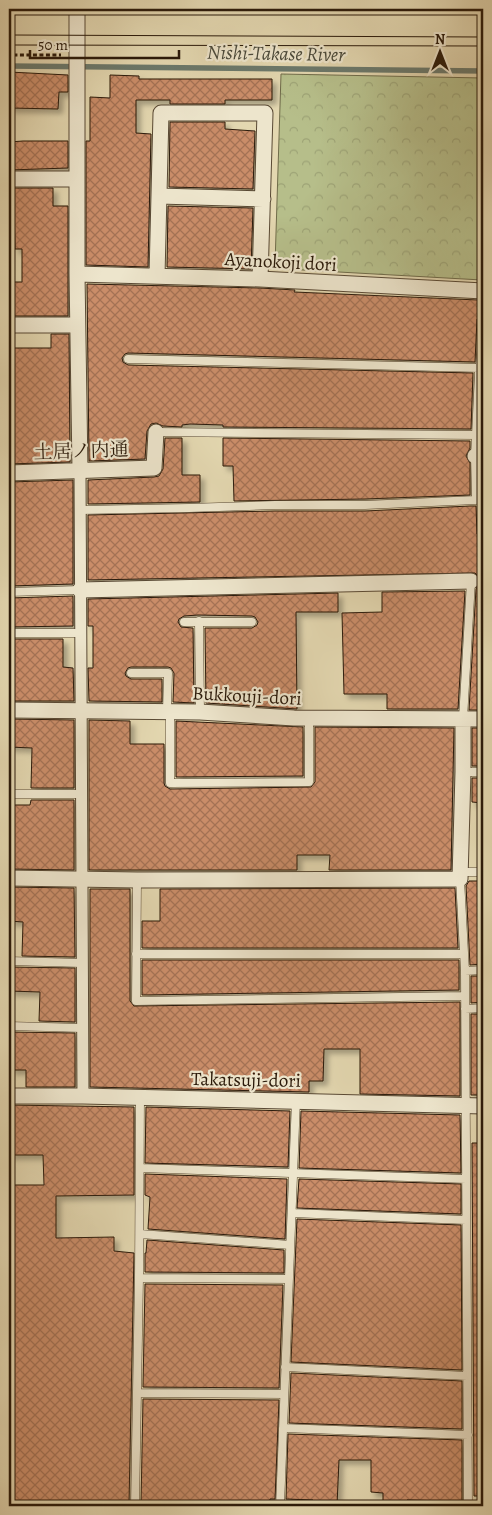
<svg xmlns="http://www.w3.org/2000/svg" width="492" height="1515" viewBox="0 0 492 1515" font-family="Alegreya,'Noto Serif JP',serif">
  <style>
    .park { fill: url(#park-crowns); stroke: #706c4a }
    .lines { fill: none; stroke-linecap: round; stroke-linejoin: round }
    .stream { stroke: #6b796c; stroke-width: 5.5 }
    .building { fill: url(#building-cross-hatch); stroke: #2b1a0a; filter: url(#shadow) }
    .service-casing { stroke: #594934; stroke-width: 9 }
    .pedestrian-casing { stroke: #594934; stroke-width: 13 }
    .minor-casing { stroke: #594934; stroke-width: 17 }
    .path { stroke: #2b1a0a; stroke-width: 3; stroke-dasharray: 4 2.5; stroke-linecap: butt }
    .service { stroke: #ede5cc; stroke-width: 8 }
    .pedestrian { stroke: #ede5cc; stroke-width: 11 }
    .minor { stroke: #ede5cc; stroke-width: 15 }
    .tram { stroke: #2b1a0a; stroke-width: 1 }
    .labels { text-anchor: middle; stroke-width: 4.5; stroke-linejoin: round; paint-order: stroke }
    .street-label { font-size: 19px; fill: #2b1a0a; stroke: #ede5cc }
    .water-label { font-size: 20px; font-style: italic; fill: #4b4a3b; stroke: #ede5cc }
  </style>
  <defs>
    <pattern id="park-crowns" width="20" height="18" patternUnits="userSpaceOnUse" patternTransform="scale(1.25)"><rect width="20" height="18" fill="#b6be8a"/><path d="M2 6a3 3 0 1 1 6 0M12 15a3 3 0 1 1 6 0" fill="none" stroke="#9da376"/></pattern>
    <pattern id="building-cross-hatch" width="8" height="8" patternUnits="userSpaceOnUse" patternTransform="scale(1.25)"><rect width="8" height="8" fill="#ca8d69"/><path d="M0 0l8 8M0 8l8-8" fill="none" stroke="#a47255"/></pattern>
    <filter id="shadow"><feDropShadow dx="4.5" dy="4.5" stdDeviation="2.5" flood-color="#0004"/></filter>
  </defs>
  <rect width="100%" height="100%" fill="#e3d7b0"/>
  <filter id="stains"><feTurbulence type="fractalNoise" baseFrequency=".004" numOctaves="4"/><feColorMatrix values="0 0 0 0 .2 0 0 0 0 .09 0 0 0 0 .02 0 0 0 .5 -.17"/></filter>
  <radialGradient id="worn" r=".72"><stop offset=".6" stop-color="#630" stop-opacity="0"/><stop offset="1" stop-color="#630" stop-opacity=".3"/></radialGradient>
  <path class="park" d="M281 74 483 78 482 280 285 269 275 265Z"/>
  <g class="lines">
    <path class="stream" d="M9 66 483 71"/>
  </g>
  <path class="building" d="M9 72 68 75V92H59L58 109 9 108Z
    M110 75 139 76V79H272V100H225V104H170V100H136V133L151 134 148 267 86 265V141H90V97L110 98Z
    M170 122H225V129L255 131 253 189 169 187Z
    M23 141H68V168L9 170V142Z
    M9 188H53V206H68V316H9V282H22V249H15L14 205H9Z
    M168 206 253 208 251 269 167 267Z
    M87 284 260 288 295 290 294 292 478 300 481 305V319H477L475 362 128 353 125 354 122 358 123 362 128 365 473 373 471 429 223 427V425L190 424 182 425V427L163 426 156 423 151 424 147 431 145 459 89 461Z
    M51 334H69L70 462 9 464V348H51Z
    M165 438H182V475H200V502L88 504V480L154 477 159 476 163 469Z
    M223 438 470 441V448L466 456 470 463V495L365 499 234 501 233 466H223Z
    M73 480V584L10 586 9 482Z
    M470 506H476L477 534H483V710H469L476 589 480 581 479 577 475 573 88 580V515L275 511H365Z
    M465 591 458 709H387V694H344L342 613 382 612V592Z
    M338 593V612H296L297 709 206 703 205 628H252L257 625 258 622 255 617 252 616 198 615 184 616 179 619 178 622 181 627 193 628 194 703 173 702 174 673 171 668 168 667H131L128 668 125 673 126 676 131 679H162V702L89 701 88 668H93V626H88V599Z
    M73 596V626L9 627V598Z
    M9 639H63V667L73 668 74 701H9Z
    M9 719 74 720V788H31L32 748 9 747Z
    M89 720 130 721V744H164V783L165 786 170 789 311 787 315 782V727L454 728 451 870H329L330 855H297V870H89Z
    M176 721 303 727V776L176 777Z
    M472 728H483V766H472Z
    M472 778H483V803L472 802Z
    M31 800H74V870L9 869V805H30Z
    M469 881H483V964L470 965 466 886Z
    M9 887 74 888 75 957 22 956 23 922 9 921Z
    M455 888 458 948H142V921H160V889Z
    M90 889H130V1001L134 1006 460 1002V1096L360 1094V1049H324L323 1081H309V1092L90 1087Z
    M142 960H459V990L142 995Z
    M9 967 75 968V1022L39 1021 40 992 9 991Z
    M471 976H483V1002L471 1003Z
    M471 1014H483V1095H471Z
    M9 1032 75 1033V1087H26V1070H10Z
    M9 1105 134 1107V1195L56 1196V1238L114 1237V1251L134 1253 129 1504 10 1505 9 1459V1185H44L43 1155H9Z
    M146 1107 290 1111 288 1167 145 1163Z
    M301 1111 460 1115 461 1173 299 1168Z
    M472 1143H483V1496H474Z
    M145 1174 287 1179 285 1239 148 1229 150 1197 145 1195Z
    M299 1179 461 1184V1214L297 1208Z
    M297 1219 461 1225 462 1370 291 1362Z
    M147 1240 284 1250V1273L145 1272V1253H146Z
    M145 1284 283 1285 279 1388 143 1387Z
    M291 1373 462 1381V1429L289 1423Z
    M143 1399 279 1400 275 1499H270V1504H141Z
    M288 1434 462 1440V1503L448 1502V1501L407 1500V1505H383V1493L371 1492V1460H339L337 1505 313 1504V1500L286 1499Z"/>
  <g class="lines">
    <g class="service-casing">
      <path id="service" d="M128 359 480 368
        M156 432 476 435
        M80 510 189 508 275 505H365L476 500 475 456 479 373 483 336
        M9 592 80 590
        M199 621 200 712
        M184 622H252
        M9 633H80
        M131 673H168L167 711
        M170 712V783L309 782V718
        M463 719 471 581
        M463 772H483
        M9 794H81
        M461 872H483
        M460 879 465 971 468 1506
        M137 880 136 1001 465 996
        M136 954H464
        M9 961 82 963
        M465 971 483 970
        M465 1009 483 1008
        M9 1026 82 1028
        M140 1168 466 1179
        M292 1213 466 1220
        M140 1234 290 1245
        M139 1278 289 1279
        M285 1367 467 1376
        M138 1393 284 1394
        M283 1428 468 1435
        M135 1506 139 1278 140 1097
        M280 1506 296 1100"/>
    </g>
    <g class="pedestrian-casing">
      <path id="pedestrian" d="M80 470 83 1096"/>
    </g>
    <g class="minor-casing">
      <path id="minor" d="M77 9V274L80 470
        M9 179H77
        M159 196 263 199
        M77 274 260 279 483 291
        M157 276 161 113H265L260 279
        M9 325H77
        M475 456H483
        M9 473 154 468 156 432
        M80 590 471 581
        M9 710 200 712 294 718 483 719
        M9 878 137 880 460 879 463 772V719
        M9 1096H83L483 1106"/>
    </g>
    <path class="path" d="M9 60 14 55H61"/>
    <use href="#service" class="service"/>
    <use href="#pedestrian" class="pedestrian"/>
    <use href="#minor" class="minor"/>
    <path class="tram" d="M9 35 483 37
      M9 45 483 46"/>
  </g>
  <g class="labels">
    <g class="street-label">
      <text transform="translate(281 261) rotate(3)" y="7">Ayanokoji dori</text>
      <text transform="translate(81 450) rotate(-2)" y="7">土居ノ内通</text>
      <text transform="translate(247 695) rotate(3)" y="7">Bukkouji-dori</text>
      <text transform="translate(246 1079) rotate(1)" y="7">Takatsuji-dori</text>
    </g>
    <g class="water-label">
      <text transform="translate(276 53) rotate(1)" y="7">Nishi-Takase River</text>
    </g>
  </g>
  <rect width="492" height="1515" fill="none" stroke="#e3d7b0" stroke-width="30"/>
  <rect x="10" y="10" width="472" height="1495" fill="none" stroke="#2b1a0a" stroke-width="2.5"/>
  <rect x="15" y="15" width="462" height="1485" fill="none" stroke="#2b1a0a"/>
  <g transform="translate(440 52)" stroke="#ede5cc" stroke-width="4" paint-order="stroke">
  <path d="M0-4L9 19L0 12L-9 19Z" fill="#2b1a0a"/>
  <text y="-8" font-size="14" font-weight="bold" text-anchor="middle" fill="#2b1a0a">N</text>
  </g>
  <path d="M30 50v8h149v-8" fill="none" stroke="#2b1a0a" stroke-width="2.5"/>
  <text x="38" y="50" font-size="15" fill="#2b1a0a" stroke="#ede5cc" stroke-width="4" paint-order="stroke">50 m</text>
  <rect width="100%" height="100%" filter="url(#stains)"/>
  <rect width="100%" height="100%" fill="url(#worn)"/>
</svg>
